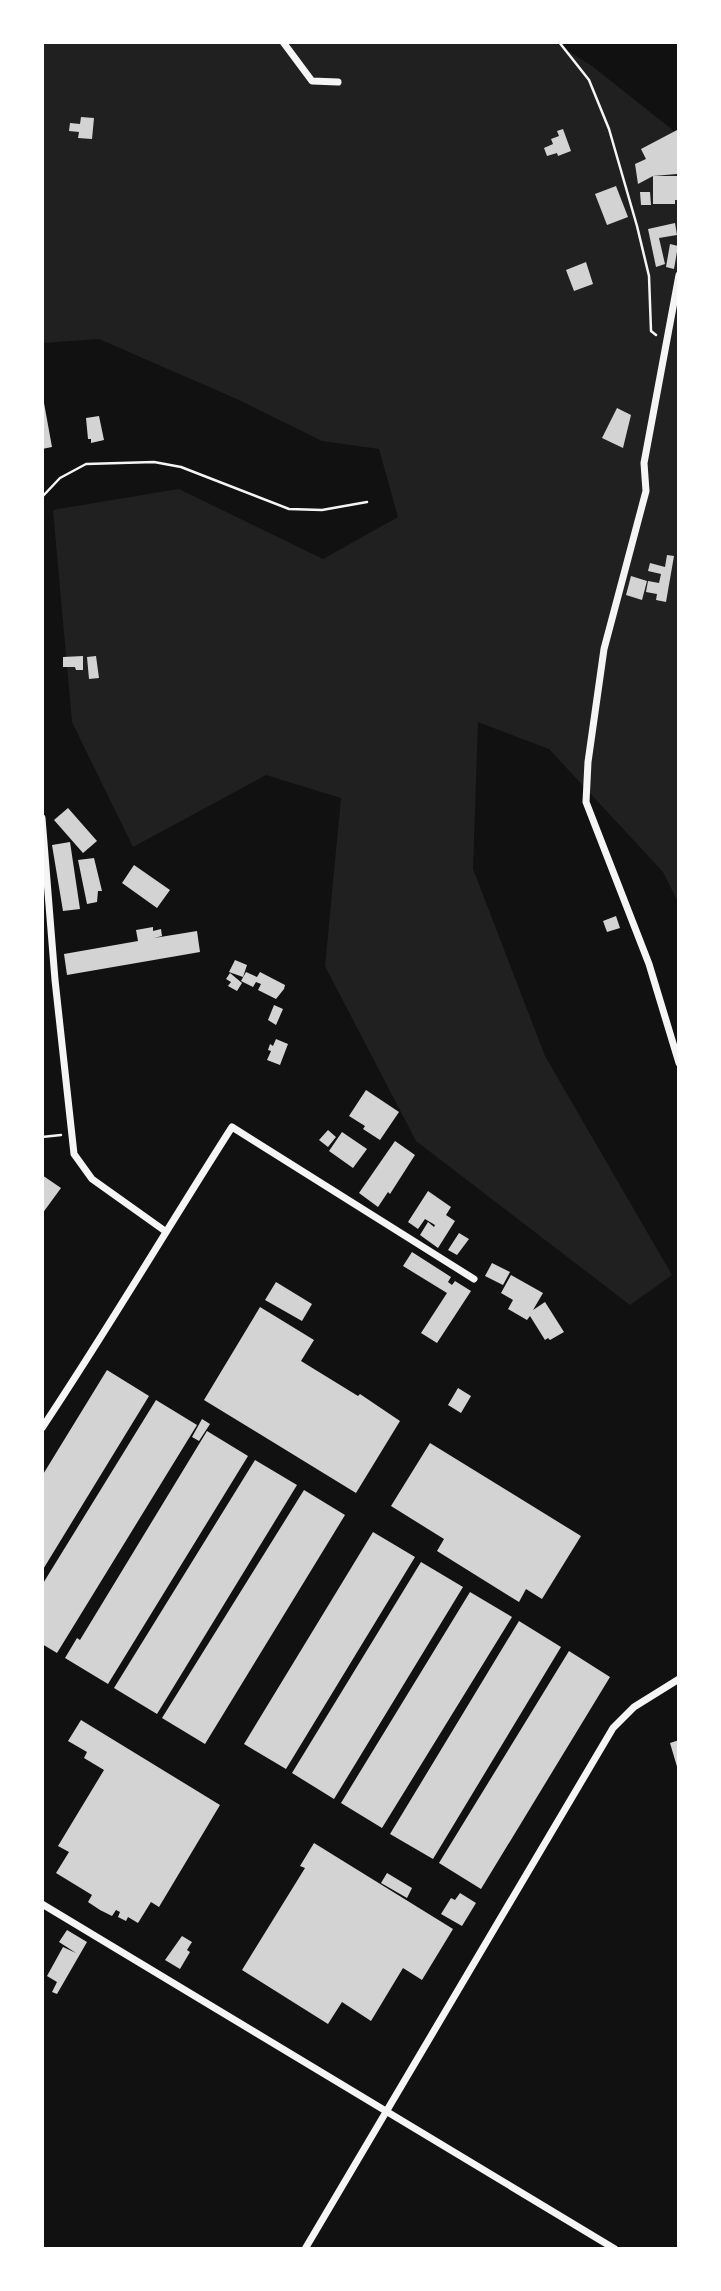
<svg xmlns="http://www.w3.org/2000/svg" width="721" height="2291" viewBox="0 0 721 2291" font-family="'DM Sans',sans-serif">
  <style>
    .green { fill: #202020 }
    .building { fill: #d3d3d3 }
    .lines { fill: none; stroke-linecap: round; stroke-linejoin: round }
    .path { stroke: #f5f5f5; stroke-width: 2.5 }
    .minor { stroke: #f5f5f5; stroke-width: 7 }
  </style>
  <rect width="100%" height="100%" fill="#111"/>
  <path class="green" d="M42 42H554L592 66 679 135V904L663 872 549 749 478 722 473 869 545 1056 672 1275 630 1305 416 1141 325 966 341 798 266 775 133 847 72 722 53 510 179 489 323 559 398 517 379 449 322 441 239 400 99 339 42 343Z"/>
  <path class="building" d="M81 117 94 118 92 139 78 138 79 132 69 131 70 123 80 124Z
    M563 129 571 151 558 156 557 153 547 156 544 148 553 144 551 139 559 136 557 131Z
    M679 129 677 174 653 176 638 184 635 164 646 159 641 149Z
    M653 176H679V200H675V204H653Z
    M616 186 628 217 607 225 595 194Z
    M640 192H650L651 205H641Z
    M675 223 677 235 659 238 665 264 656 267 648 229Z
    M670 244 678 246 674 269 666 267Z
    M586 262 593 284 574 291 566 270Z
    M42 392 52 447 42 449Z
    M617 408 631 415 623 448 602 438Z
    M99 416 104 440 91 443V439H88L86 418Z
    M667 555 674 556 666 602 656 600 657 594 646 592 648 581 659 583 661 574 648 571 650 563 665 567Z
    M631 576 647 581 642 600 626 595Z
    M83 656V670H76L75 667H63V657Z
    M96 656 99 678 89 679 87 657Z
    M68 808 97 841 83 853 54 820Z
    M70 842 80 909 63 911 52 845Z
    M94 858 102 891H98L97 902 87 904 78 860Z
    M134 865 170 890 157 908 122 883Z
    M616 916 620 928 607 932 603 921Z
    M153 927V931L161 929 162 936 154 938 197 931 200 952 67 975 64 954 138 941 136 930Z
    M235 960 247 965 243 977 229 972Z
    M246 972 257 977 260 972 285 985 284 989 276 999 258 990 261 984 256 982 253 987 241 981Z
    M230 973 242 983 237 991 228 986 231 982 226 979Z
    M274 1005 283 1009 276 1025 268 1020Z
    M276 1039 288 1044 280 1065 267 1060 271 1051 268 1050 270 1044 273 1046Z
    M366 1090 399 1112 380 1140 363 1129 365 1126 349 1116Z
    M328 1130 336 1137 328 1147 319 1140Z
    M342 1132 367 1149 353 1168 329 1151Z
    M395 1141 415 1155 390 1194 388 1192 378 1207 359 1193Z
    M42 1175 61 1188 42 1214Z
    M428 1191 451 1207 446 1215 455 1221 438 1248 420 1235 428 1222 434 1227 435 1225 425 1219 418 1229 408 1222Z
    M459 1233 469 1239 457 1255 448 1250Z
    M412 1252 451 1277 448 1282 452 1285 455 1281 471 1291 437 1343 421 1333 447 1293 403 1266Z
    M492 1263 510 1272 503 1285 485 1276Z
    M511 1275 543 1293 533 1310 545 1302 564 1332 550 1340 548 1338 545 1340 530 1316 527 1320 508 1309 513 1300 501 1293Z
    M276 1282 312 1304 302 1321 265 1300Z
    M260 1307 314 1340 301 1361 358 1396 360 1394 400 1421 356 1493 204 1400Z
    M107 1370 149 1396 42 1571V1476Z
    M458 1388 471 1396 461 1413 448 1405Z
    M156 1400 197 1425 57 1653 42 1644V1585Z
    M202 1419 210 1424 199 1441 192 1437Z
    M207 1431 248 1456 108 1684 65 1658 77 1638 80 1640Z
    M430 1443 581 1536 542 1599 526 1589 519 1602 437 1551 444 1539 391 1506Z
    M255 1460 297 1485 157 1714 114 1688Z
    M304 1490 345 1515 205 1744 162 1718Z
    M373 1532 415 1557 286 1769 244 1744Z
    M421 1562 463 1587 334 1799 292 1773Z
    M470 1592 512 1617 382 1828 341 1803Z
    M519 1621 561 1647 433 1859 390 1834Z
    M569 1651 610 1677 481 1889 439 1863Z
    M81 1720 220 1805 159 1907 151 1902 138 1923 128 1917 126 1921 118 1917 120 1912 116 1910 112 1916 100 1910 88 1902 92 1895 56 1873 69 1852 58 1846 104 1770 84 1758 87 1752 68 1741Z
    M679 1740V1770H678L670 1743Z
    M314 1843 453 1929 422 1980 403 1968 371 2021 342 2002 328 2024 242 1970 305 1868 300 1866Z
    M387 1873 412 1888 407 1898 381 1883Z
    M460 1893 476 1903 462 1926 441 1914 451 1898 455 1900Z
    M67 1930 87 1942 57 1994 52 1992 57 1982 47 1976 63 1947 76 1953 59 1942Z
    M182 1936 192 1942 187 1950 190 1952 180 1969 165 1960Z"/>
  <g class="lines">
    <path class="path" d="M559 42 589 80 609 129 637 226 649 276 651 331 656 335
      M42 497 60 478 86 464 154 462 181 467 289 509 322 510 367 502
      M42 1137 61 1135"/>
    <path class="minor" d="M283 42 312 81 338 82
      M679 275 644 463 646 491 604 649 588 762 586 802 649 964 679 1063
      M42 818 55 980 74 1154 92 1179 165 1231
      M42 1428C108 1329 168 1227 232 1127L474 1279
      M42 1904 615 2249
      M305 2249 613 1728 634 1707 679 1679"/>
  </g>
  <rect width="721" height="2291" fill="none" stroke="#ffffff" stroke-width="88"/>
</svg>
